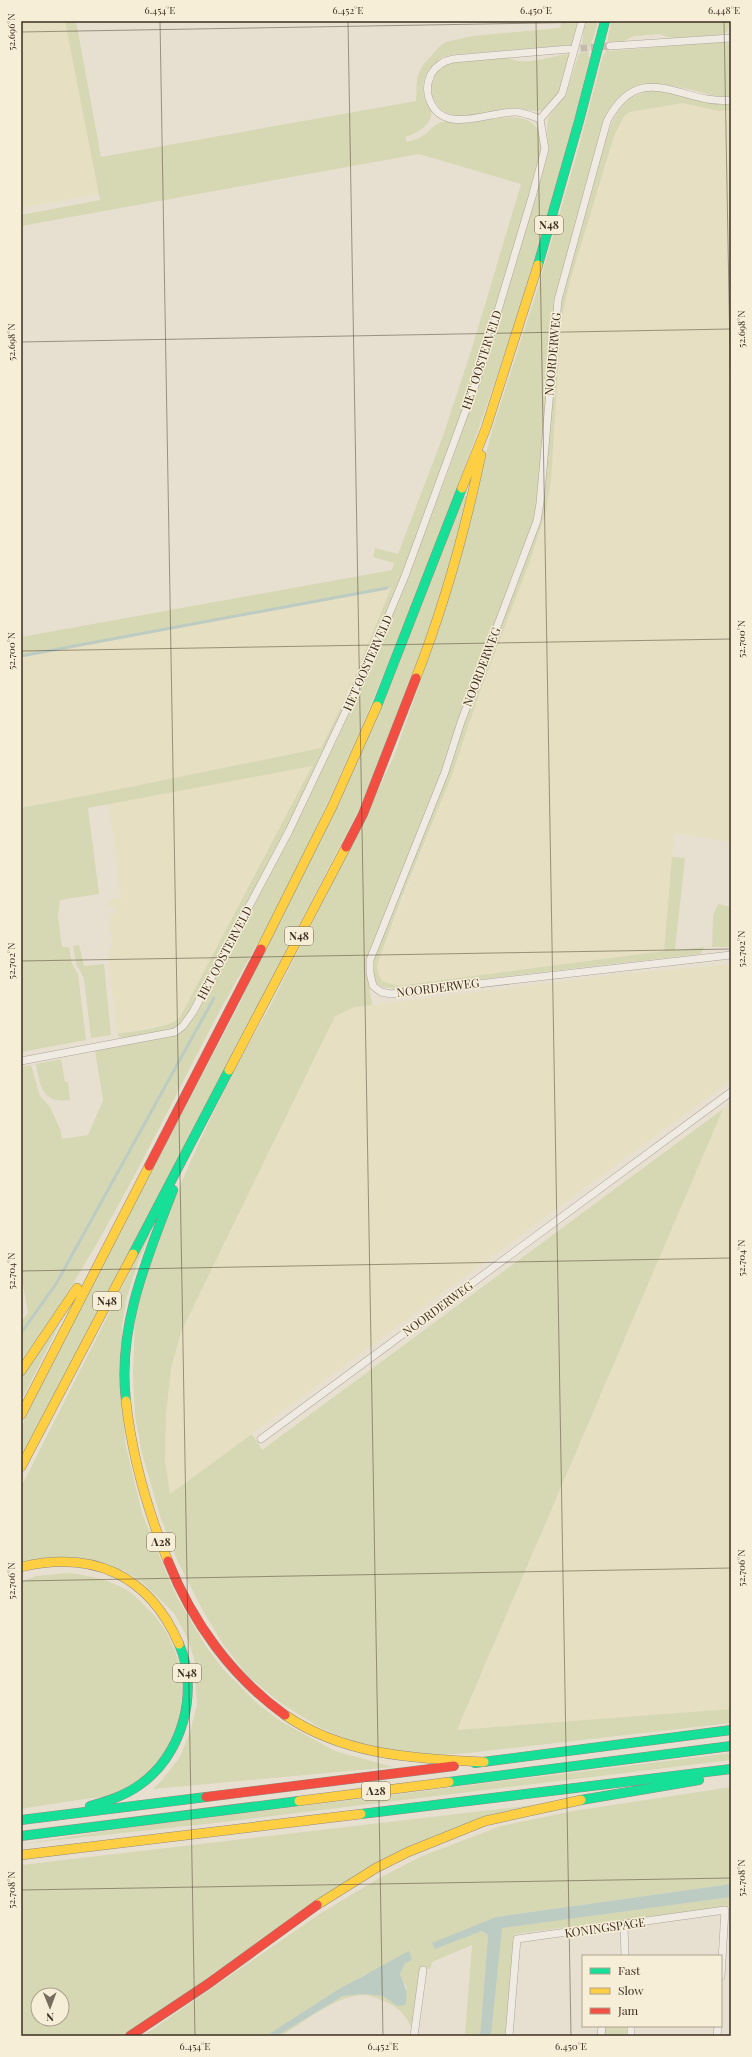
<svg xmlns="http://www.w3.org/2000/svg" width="752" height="2057" viewBox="0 0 752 2057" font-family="'Playfair Display',serif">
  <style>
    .farmland { fill: #e6dfc2 }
    .green { fill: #d6d7b3; fill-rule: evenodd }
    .water { fill: #bcccc2 }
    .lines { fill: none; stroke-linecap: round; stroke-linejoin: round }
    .stream { stroke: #bcccc2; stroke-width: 3 }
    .street-tunnel { stroke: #c5bcae; stroke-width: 7; stroke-dasharray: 7 3.5; stroke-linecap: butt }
    .street-casing { stroke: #ada599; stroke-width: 8 }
    .fast-casing { stroke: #928b80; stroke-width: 10 }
    .slow-casing { stroke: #928b80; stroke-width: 10 }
    .jam-casing { stroke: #928b80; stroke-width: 10 }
    .street { stroke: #efebe3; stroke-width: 7 }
    .fast { stroke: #16e098; stroke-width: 9 }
    .slow { stroke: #ffcf43; stroke-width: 9 }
    .jam { stroke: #f24e42; stroke-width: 9 }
    .ticks { fill: none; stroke: #3d2e20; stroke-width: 1; stroke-opacity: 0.45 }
    .labels { text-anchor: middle; stroke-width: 3; stroke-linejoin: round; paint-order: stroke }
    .shield { fill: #f7eed8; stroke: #756857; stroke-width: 1 }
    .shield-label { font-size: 11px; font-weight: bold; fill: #3d2e20 }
    .street-label { font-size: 12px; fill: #3d2e20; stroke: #f7eed8 }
    .neatline { fill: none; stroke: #3d2e20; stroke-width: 1.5 }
    .ticks-label { font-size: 10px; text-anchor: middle; fill: #3d2e20 }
  </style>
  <rect width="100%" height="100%" fill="#e7e0d1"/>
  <path class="farmland" d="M21 21H65L99 194 21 208Z
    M683 103 712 109 731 110V842L674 833 664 951 398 986 387 984 382 981 378 973 377 965 452 775 479 694 530 561 546 511 551 480 561 322 570 281 614 136 626 113Z
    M391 587 350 689 321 748 125 788 21 808V656Z
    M312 765 180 1017 177 1021 164 1025 117 1034 108 957 112 943 109 922 115 910 114 907 107 905 111 899 121 898 109 803Z
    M731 964V1080L170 1494 165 1461 167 1390 181 1332 335 1015 355 1007 621 974Z
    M731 1103V1709L457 1731 723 1109Z"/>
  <path class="green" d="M65 21H76L101 157 416 101 417 77 423 65 439 47 446 42 473 36 560 28 562 21H579L572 45 449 55C431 61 420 78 424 96 425 102 429 106 431 110 434 125 415 134 405 137L407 142C413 140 419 139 424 135 430 131 433 125 441 122 448 120 460 124 468 123 500 118 548 103 540 156L476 376 454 440 384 622 304 796 185 1020 171 1030 122 1039 117 1034C132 1031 171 1028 180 1017L312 766 88 808 99 894 60 900 58 916 62 947H69L72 964 78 974 86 1040 21 1052V808L125 788 321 748 350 689 391 588 21 656V637L392 570 394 563 373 557 375 548 398 554 443 436 472 348 521 184 419 154 21 226V215L100 200Z
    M585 21H598L593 40H592L588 56 590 57C522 334 422 602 301 860 274 918 239 974 209 1031 151 1143 96 1259 21 1361V1322L28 1313 21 1274V1067L31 1065 40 1096 50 1107 60 1129 62 1139 88 1135 103 1100 95 1051 174 1035 192 1019 257 900 336 742 393 615 451 464 496 330 547 157 549 148 547 130 548 118 566 94 579 53 589 52 588 44H582Z
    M611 21H731L727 32 719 35 670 38 660 34 634 36 624 41 608 42 609 51 720 42 731 44V96C721 98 711 95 701 92 661 83 632 73 607 114L555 303 536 517 443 771 367 960 366 966 372 1005 355 1007 335 1016 181 1332 171 1369 166 1413 165 1461 170 1494 252 1434 262 1450 723 1109 457 1730 731 1709V1723L468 1753 414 1757 373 1747 344 1738 317 1726 279 1702 248 1676 222 1643 202 1609 178 1562 160 1516 142 1453 135 1416 133 1373 135 1320 141 1290 170 1208 202 1136 237 1065 269 1008 359 831 394 756 443 618 493 427 535 297 576 157 603 55 605 54Z
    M570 54 560 92 543 110C532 113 524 108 513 108 490 109 452 128 436 103 433 98 431 92 432 86 433 76 439 68 447 64 459 59 494 57 508 58 512 58 515 61 519 61 537 63 553 55 570 54Z
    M648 91C676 89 704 108 731 104V110L719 111 683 103 630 112 624 116 614 136 570 281 561 322 551 480 546 511 530 561 479 694 452 775 402 897 377 965 378 973 382 981 398 986 664 951 672 857 685 858 675 950 704 947 703 950 700 954 396 989 382 987 375 981 372 964 539 523 559 307 604 143C614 117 619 99 648 91Z
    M463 496 469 497 448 577 403 707 360 807 21 1462V1428L53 1359 240 1003Z
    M718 904 731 907V947H712L713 916Z
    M79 945 84 966 104 964 111 1035 91 1038 84 979 76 963 73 946Z
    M61 1059 65 1082H68L70 1100C42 1104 40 1086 36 1064Z
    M148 1231 150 1235 138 1262 126 1300 122 1327 125 1443 142 1513 165 1570 178 1599 207 1648 223 1669 257 1703 280 1721 335 1751 393 1767 153 1789 163 1779 180 1757 190 1732 197 1705 194 1658 186 1635 174 1613 141 1581 123 1570 21 1564V1487L129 1274Z
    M60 1324 21 1401V1377Z
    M67 1573C88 1575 106 1579 125 1589 134 1594 142 1603 150 1611 203 1667 188 1757 120 1793 113 1797 101 1797 93 1798 69 1801 45 1805 21 1809V1582L36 1576Z
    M731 1753V1760L224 1822 21 1844 133 1827Z
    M731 1787V1884L496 1917 435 1949 482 1931 488 1935 480 2036H465L472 1945 432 1962 430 1969 422 1968 411 2027C406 2015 398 2007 386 2002 379 1999 370 1995 363 1995 335 1996 304 2022 281 2036H277L343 1996 364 1994 383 1996 397 2006 407 1988 400 1974 405 1963 365 1974 266 2036H143L318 1915 374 1881 422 1856 501 1826 573 1811Z
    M543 1804 408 1848 123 2036H21V1865ZM38 1995H62V2019H38Z
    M731 1897V1906L515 1934 505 2036H491L501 1928Z
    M605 2026H628L627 2036H604Z"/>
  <path class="water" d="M731 1884V1897L502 1928 491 2036H480L488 1935 482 1931 435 1949 432 1943 496 1917Z
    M409 1951 412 1960 405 1963 400 1974C405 1986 409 1993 405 2005L397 2006 383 1996 364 1994 343 1996 277 2036H266L339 1989Z"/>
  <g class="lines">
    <path class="stream" d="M21 656 387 588
      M21 1333 56 1284 214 998"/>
    <path class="street-tunnel" d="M570 49 610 46"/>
    <g class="street-casing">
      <path id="street" d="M610 46 731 38
        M731 100C683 106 641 56 607 121L558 300 540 503 537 521 461 722 445 772 370 960V973L373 986 381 992 391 994 731 955
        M540 119C532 116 523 112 514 112 487 112 444 135 430 101 426 92 427 83 431 74 436 66 443 61 453 59L569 49
        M21 1061 175 1032 183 1026 193 1012 289 831 370 660 405 576 478 377 532 197 545 149 540 119 562 94 582 21
        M261 1439 731 1092
        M624 1926 625 1956
        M414 2036 423 1970
        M509 2036 517 1939 725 1910 721 1976
        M601 2036 602 2026
        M631 2036V2026
        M717 2036 718 2026"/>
    </g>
    <g class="fast-casing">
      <path id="fast" d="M538 265 579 121 605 21
        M377 706 462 488
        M133 1254 229 1070
        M126 1401C117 1327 147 1258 173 1190
        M475 1763 731 1730
        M449 1782 731 1746
        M581 1800 699 1780
        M90 1806C107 1801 124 1796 138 1786 182 1757 200 1692 179 1644
        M361 1814 731 1769
        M21 1820 206 1797
        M21 1836 299 1801"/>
    </g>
    <g class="slow-casing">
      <path id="slow" d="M462 488 486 428 538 265
        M416 678C444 606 465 531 481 455
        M261 949 332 807 377 706
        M229 1070 346 847
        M21 1371 77 1288
        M126 1401C132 1457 147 1509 168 1561
        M21 1415 149 1166
        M21 1467 133 1254
        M21 1567C94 1550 149 1575 179 1644
        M285 1715C345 1756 414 1758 484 1762
        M299 1801 449 1782
        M21 1855 361 1814
        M317 1905 376 1868 408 1852 485 1821 581 1800"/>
    </g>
    <g class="jam-casing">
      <path id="jam" d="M346 847 363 814 416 678
        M149 1166 261 949
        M168 1561C192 1622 232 1677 285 1715
        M206 1797 454 1766
        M130 2036 208 1984 317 1905"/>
    </g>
    <use href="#street" class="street"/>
    <use href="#fast" class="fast"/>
    <use href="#slow" class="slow"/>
    <use href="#jam" class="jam"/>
  </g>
  <path class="ticks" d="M160 21 195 2036M348 21 383 2036M536 21 571 2036M724 21 731 407M21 32 657 21M21 342 731 329M21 651 731 639M21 961 731 949M21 1271 731 1258M21 1581 731 1568M21 1890 731 1878"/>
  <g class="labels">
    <g class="shield">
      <rect x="535" y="216" width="28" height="18" rx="3"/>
      <rect x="285" y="927" width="28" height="18" rx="3"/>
      <rect x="93" y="1292" width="28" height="18" rx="3"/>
      <rect x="147" y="1533" width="28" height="18" rx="3"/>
      <rect x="173" y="1664" width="28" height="18" rx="3"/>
      <rect x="362" y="1782" width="28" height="18" rx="3"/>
    </g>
    <g class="shield-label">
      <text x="549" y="229">N48</text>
      <text x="299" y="940">N48</text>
      <text x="107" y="1305">N48</text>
      <text x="161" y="1546">A28</text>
      <text x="187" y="1677">N48</text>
      <text x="376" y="1795">A28</text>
    </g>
    <g class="street-label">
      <text transform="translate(553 354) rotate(-85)" y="4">NOORDERWEG</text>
      <text transform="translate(482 360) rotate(-72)" y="4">HET OOSTERVELD</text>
      <text transform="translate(368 663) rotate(-66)" y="4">HET OOSTERVELD</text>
      <text transform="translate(482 667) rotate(-69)" y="4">NOORDERWEG</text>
      <text transform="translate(225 953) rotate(-62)" y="4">HET OOSTERVELD</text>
      <text transform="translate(438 988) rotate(-7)" y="4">NOORDERWEG</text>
      <text transform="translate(438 1309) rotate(-36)" y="4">NOORDERWEG</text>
      <text transform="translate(605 1928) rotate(-8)" y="4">KONINGSPAGE</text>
    </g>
  </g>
  <rect width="752" height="2057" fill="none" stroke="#f7eed8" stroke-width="44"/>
  <rect x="582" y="1955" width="140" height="72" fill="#f7eed8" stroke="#ada18e"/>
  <rect x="590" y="1968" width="20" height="6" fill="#16e098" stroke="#ada18e"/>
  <text x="618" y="1975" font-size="12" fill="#3d2e20">Fast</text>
  <rect x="590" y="1988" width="20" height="6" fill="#ffcf43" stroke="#ada18e"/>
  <text x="618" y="1995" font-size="12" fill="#3d2e20">Slow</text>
  <rect x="590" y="2008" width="20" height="6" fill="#f24e42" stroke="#ada18e"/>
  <text x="618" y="2015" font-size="12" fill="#3d2e20">Jam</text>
  <g transform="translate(50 2007) rotate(179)"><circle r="19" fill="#f7eed8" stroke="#ada18e"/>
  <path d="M0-3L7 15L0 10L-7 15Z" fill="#786c5e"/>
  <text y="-6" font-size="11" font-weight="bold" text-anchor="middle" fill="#3d2e20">N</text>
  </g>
  <rect x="22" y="22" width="708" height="2013" class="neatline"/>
  <g class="ticks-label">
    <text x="160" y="14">6.454°E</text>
    <text x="348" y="14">6.452°E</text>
    <text x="536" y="14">6.450°E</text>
    <text x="724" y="14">6.448°E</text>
    <text transform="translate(11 32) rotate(-90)" y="4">52.696°N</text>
    <text transform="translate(741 329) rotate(-90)" y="4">52.698°N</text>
    <text transform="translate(11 342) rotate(-90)" y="4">52.698°N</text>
    <text transform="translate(741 639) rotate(-90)" y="4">52.700°N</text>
    <text transform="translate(11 651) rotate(-90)" y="4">52.700°N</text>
    <text transform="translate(741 949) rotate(-90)" y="4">52.702°N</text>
    <text transform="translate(11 961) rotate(-90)" y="4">52.702°N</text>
    <text transform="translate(741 1258) rotate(-90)" y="4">52.704°N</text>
    <text transform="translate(11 1271) rotate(-90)" y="4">52.704°N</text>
    <text transform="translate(741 1568) rotate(-90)" y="4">52.706°N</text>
    <text transform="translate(11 1581) rotate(-90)" y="4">52.706°N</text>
    <text transform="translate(741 1878) rotate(-90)" y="4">52.708°N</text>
    <text transform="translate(11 1890) rotate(-90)" y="4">52.708°N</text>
    <text x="195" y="2050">6.454°E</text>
    <text x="383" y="2050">6.452°E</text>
    <text x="571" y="2050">6.450°E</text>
  </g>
</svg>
